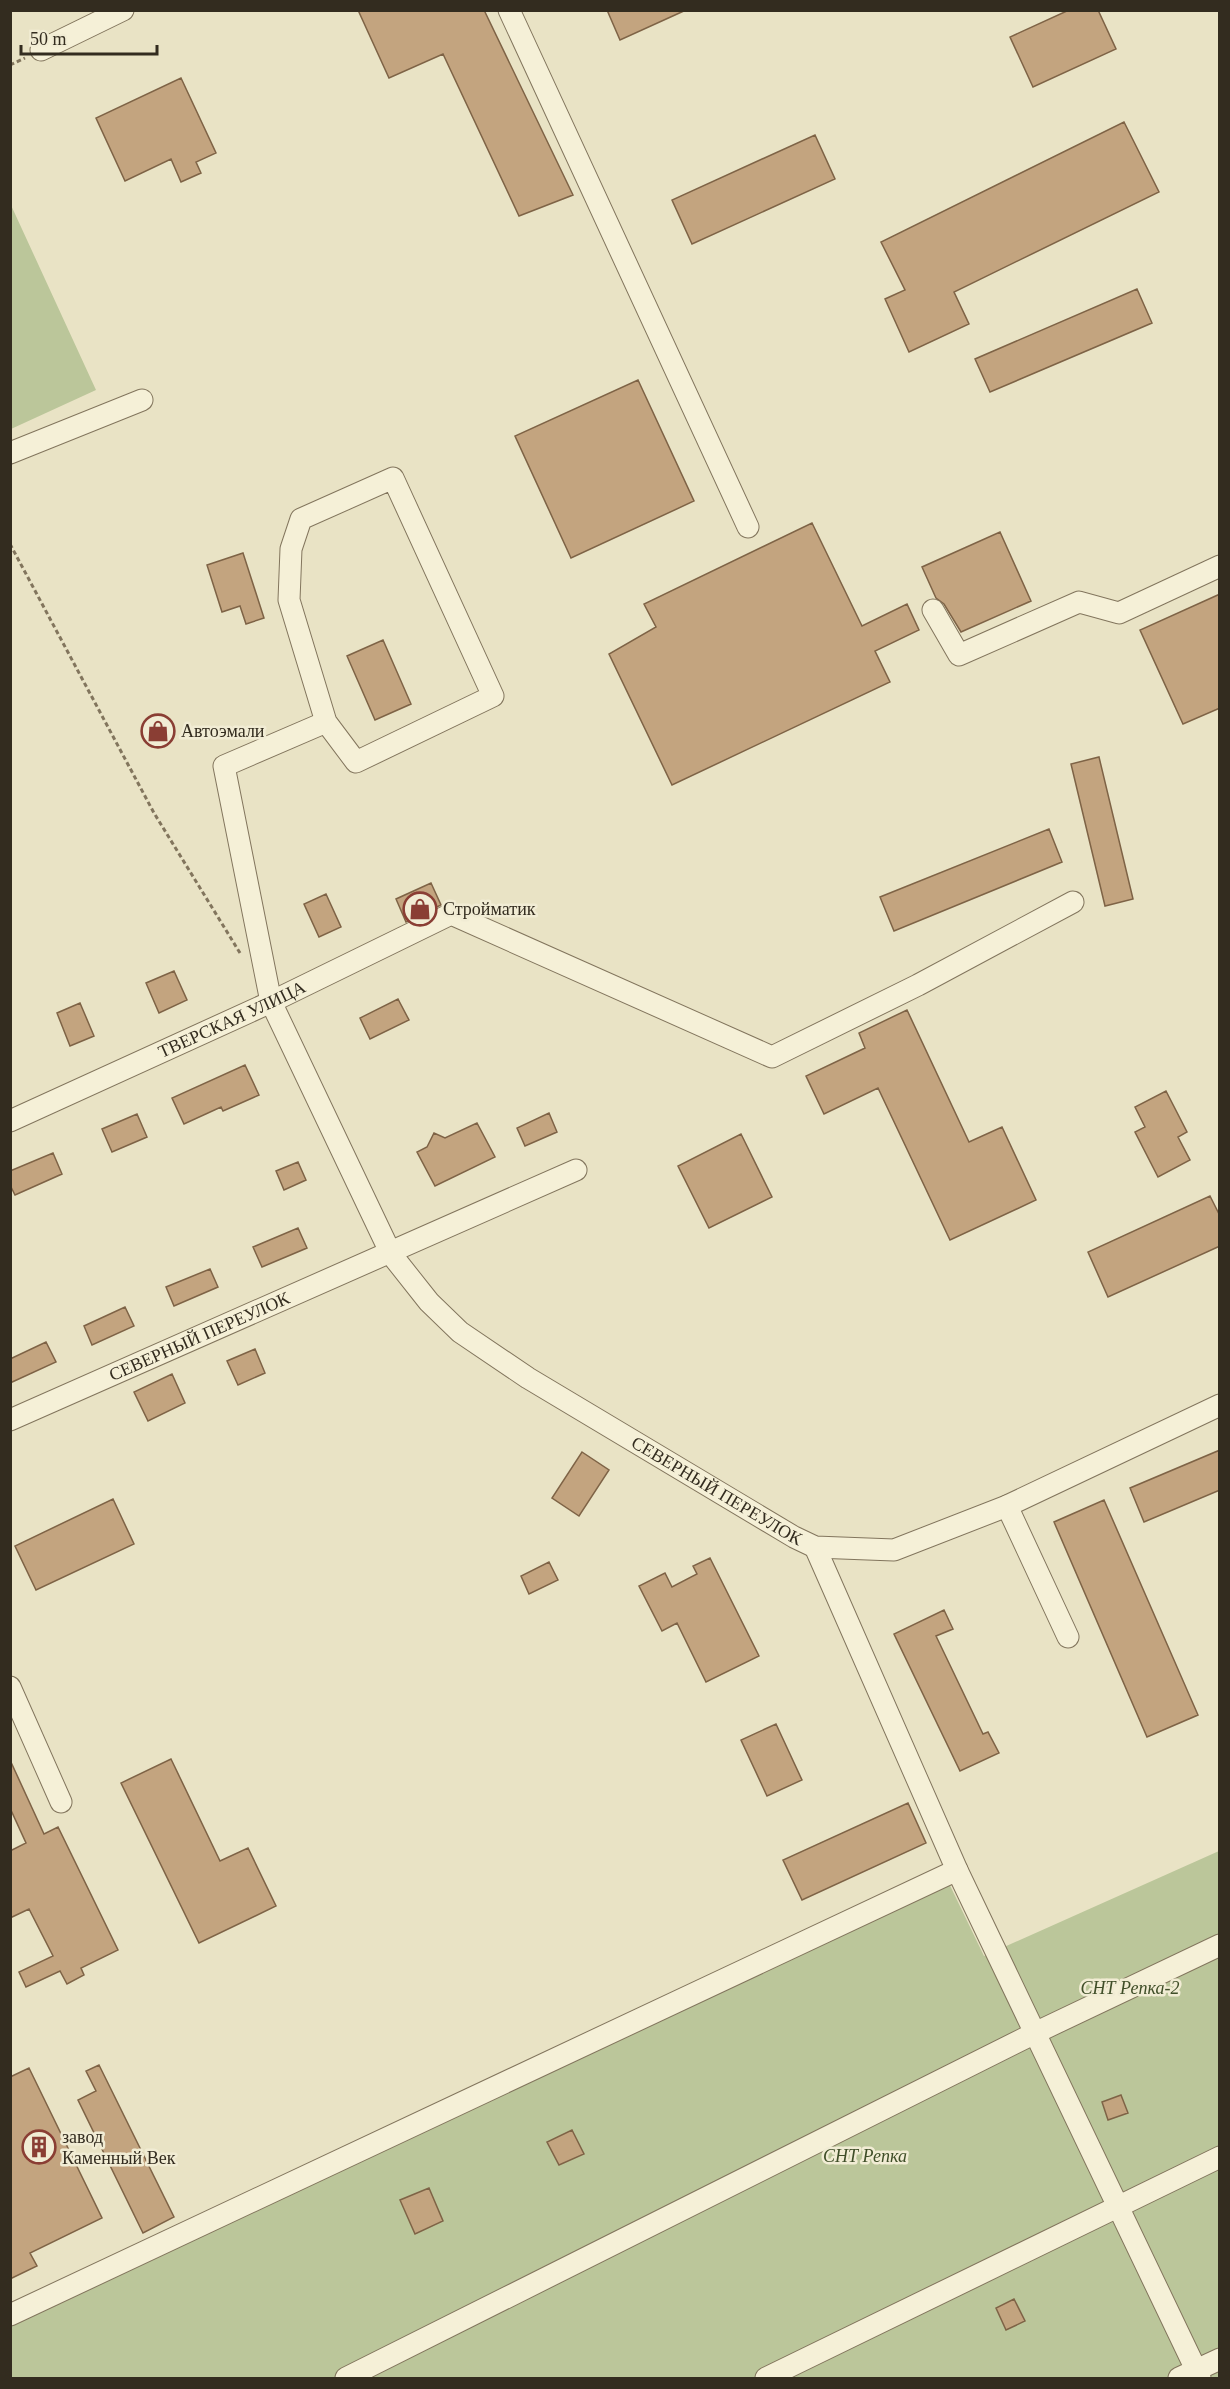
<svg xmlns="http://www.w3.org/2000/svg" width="1230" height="2389" viewBox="0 0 1230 2389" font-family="Georgia,serif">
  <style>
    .green { fill: #bbc69a }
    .building { fill: #c3a47f; stroke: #7e6346; stroke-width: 1.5 }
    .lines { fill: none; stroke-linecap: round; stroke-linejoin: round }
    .minor-casing { stroke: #82755d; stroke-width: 23 }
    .path { stroke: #82755d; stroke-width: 3; stroke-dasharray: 4.5 3; stroke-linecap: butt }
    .minor { stroke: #f5f0d7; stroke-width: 21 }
    .labels { text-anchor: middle; stroke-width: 5; stroke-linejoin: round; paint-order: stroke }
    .poi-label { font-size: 18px; fill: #332c1f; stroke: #f1ecd4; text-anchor: start }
    .street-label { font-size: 18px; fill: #332c1f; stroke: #f1ecd4 }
    .park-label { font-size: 18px; font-style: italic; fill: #3f4e28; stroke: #f1ecd4 }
  </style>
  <rect width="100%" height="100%" fill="#e9e3c5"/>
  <path class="green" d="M10 203 96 390 11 429H10Z
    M1219 1851V2378H11V2315L944 1873 984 1956Z"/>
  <path class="building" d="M358 10H484L573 195 519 216 443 54 389 78Z
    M607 10H686L620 40Z
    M1069 10H1098L1116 49 1033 87 1010 37Z
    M181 78 216 153 196 162 201 173 181 182 171 159 125 181 96 118Z
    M1124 122 1159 192 954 292 969 324 909 352 885 299 905 290 881 242Z
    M815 135 835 179 692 244 672 200Z
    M1137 289 1152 323 990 392 975 359Z
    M638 380 694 501 571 558 515 436Z
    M812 523 862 626 907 604 919 630 875 651 890 682 672 785 609 654 656 627 644 604Z
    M1000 532 1031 601 961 632 944 604 936 598 922 567Z
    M243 553 264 618 246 624 240 606 222 612 207 565Z
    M1220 594V708L1183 724 1140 630Z
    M383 640 411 704 375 720 347 656Z
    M1099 757 1133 899 1105 906 1071 764Z
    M1049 829 1062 862 894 931 880 897Z
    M431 883 441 905 406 922 396 899Z
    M326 894 341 927 319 937 304 904Z
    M174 971 187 1000 159 1013 146 983Z
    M398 999 409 1020 370 1039 360 1018Z
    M80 1003 94 1036 70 1046 57 1013Z
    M907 1010 969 1142 1002 1127 1036 1200 950 1240 878 1088 824 1114 806 1076 865 1048 859 1033Z
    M245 1065 259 1095 223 1111 221 1107 184 1124 172 1098Z
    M1166 1091 1187 1132 1178 1137 1190 1160 1158 1177 1135 1132 1145 1127 1135 1107Z
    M549 1113 557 1132 525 1146 517 1128Z
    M137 1114 147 1137 112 1152 102 1129Z
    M477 1123 495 1157 435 1186 417 1152 427 1147 434 1133 445 1138Z
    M741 1134 772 1197 709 1228 678 1166Z
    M53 1153 62 1174 15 1195 10 1185V1171Z
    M298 1162 306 1180 284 1190 276 1171Z
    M1210 1196 1220 1216V1246L1108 1297 1088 1252Z
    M298 1228 307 1248 262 1267 253 1247Z
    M210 1269 218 1287 174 1306 166 1287Z
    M125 1307 134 1326 92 1345 84 1326Z
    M46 1342 56 1362 10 1383V1359Z
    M255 1349 265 1373 238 1385 227 1361Z
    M172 1374 185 1403 148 1421 134 1392Z
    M1220 1450V1490L1144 1522 1130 1488Z
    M582 1452 609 1470 579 1516 552 1498Z
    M113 1499 134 1544 36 1590 15 1546Z
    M1104 1500 1198 1715 1147 1737 1054 1522Z
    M710 1558 759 1656 706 1682 677 1623 662 1631 639 1586 665 1573 672 1587 697 1574 693 1566Z
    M549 1562 558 1580 529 1594 521 1576Z
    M944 1610 953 1629 936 1636 983 1734 988 1732 999 1753 960 1771 894 1634Z
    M776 1724 802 1780 767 1796 741 1740Z
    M171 1759 220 1861 248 1848 276 1906 199 1943 121 1783Z
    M10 1760 44 1834 58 1827 118 1950 81 1968 84 1975 67 1984 60 1971 26 1987 19 1972 53 1956 29 1909 10 1918V1851L26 1843 10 1808Z
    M908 1803 926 1843 802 1900 783 1860Z
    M99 2065 174 2217 143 2233 78 2100 96 2091 86 2071Z
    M29 2068 102 2218 30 2253 37 2266 10 2279V2077Z
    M1121 2095 1128 2113 1108 2120 1102 2102Z
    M572 2130 584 2154 559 2165 547 2142Z
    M429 2188 443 2221 415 2234 400 2200Z
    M1014 2299 1025 2321 1006 2330 996 2308Z"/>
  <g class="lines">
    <g class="minor-casing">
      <g id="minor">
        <path d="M509 10 748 527"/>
        <path d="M41 50 123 10"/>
        <path d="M10 453 142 400"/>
        <path d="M933 610 959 655 1079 602 1119 613 1220 566"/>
        <path id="s1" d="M326 722 356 762 493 696 393 478 301 519 291 549 289 600 326 722 224 766 271 1002 391 1254 429 1302 460 1332 528 1378 794 1537 815 1547 894 1550 1007 1506 1220 1405"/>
        <path id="s2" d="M10 1121 271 1002 451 914 772 1057 918 985 1073 902"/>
        <path id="s3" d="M10 1420 576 1170"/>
        <path d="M1007 1506 1068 1637"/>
        <path d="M815 1547 957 1870 1200 2378"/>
        <path d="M10 1687 61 1802"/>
        <path d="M10 2315 957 1870"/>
        <path d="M346 2378 1035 2033 1220 1945"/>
        <path d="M766 2378 1220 2157"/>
        <path d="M1179 2378 1220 2359"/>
      </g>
    </g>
    <path class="path" d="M10 65 25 58
      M10 544 154 813 240 953"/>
    <use href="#minor" class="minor"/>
  </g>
  <defs>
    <g id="shop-ring" transform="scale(1.725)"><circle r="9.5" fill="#f1ecd4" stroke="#8a3e34" stroke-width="1.5"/><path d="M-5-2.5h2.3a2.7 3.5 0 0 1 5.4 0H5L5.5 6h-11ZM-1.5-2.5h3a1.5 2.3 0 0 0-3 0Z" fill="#8a3e34"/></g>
    <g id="building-ring" transform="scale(1.725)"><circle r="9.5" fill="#f1ecd4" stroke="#8a3e34" stroke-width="1.5"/><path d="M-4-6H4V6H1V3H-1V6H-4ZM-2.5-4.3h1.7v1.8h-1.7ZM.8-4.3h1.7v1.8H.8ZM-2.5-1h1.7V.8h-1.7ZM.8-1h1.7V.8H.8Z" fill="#8a3e34"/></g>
  </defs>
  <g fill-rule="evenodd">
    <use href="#shop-ring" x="158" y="731"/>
    <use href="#shop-ring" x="420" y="909"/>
    <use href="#building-ring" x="39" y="2147"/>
  </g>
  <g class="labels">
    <g class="poi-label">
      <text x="181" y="737">Автоэмали</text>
      <text x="443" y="915">Стройматик</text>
      <text x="62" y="2143">завод<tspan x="62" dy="21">Каменный Век</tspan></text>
    </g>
    <g class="street-label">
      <text dy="6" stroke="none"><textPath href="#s2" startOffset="244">ТВЕРСКАЯ УЛИЦА</textPath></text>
      <text dy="6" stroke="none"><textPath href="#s3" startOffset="207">СЕВЕРНЫЙ ПЕРЕУЛОК</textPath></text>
      <text dy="6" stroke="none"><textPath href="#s1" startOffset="1790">СЕВЕРНЫЙ ПЕРЕУЛОК</textPath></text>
    </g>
    <g class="park-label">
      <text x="1130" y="1994">СНТ Репка-2</text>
      <text x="865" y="2162">СНТ Репка</text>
    </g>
  </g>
  <rect width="1230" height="2389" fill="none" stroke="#332c1f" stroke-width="24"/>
  <path d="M21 45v9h136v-9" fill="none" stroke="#332c1f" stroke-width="3"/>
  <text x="30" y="45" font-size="18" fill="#332c1f" stroke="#f1ecd4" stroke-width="4.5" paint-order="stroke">50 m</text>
</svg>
